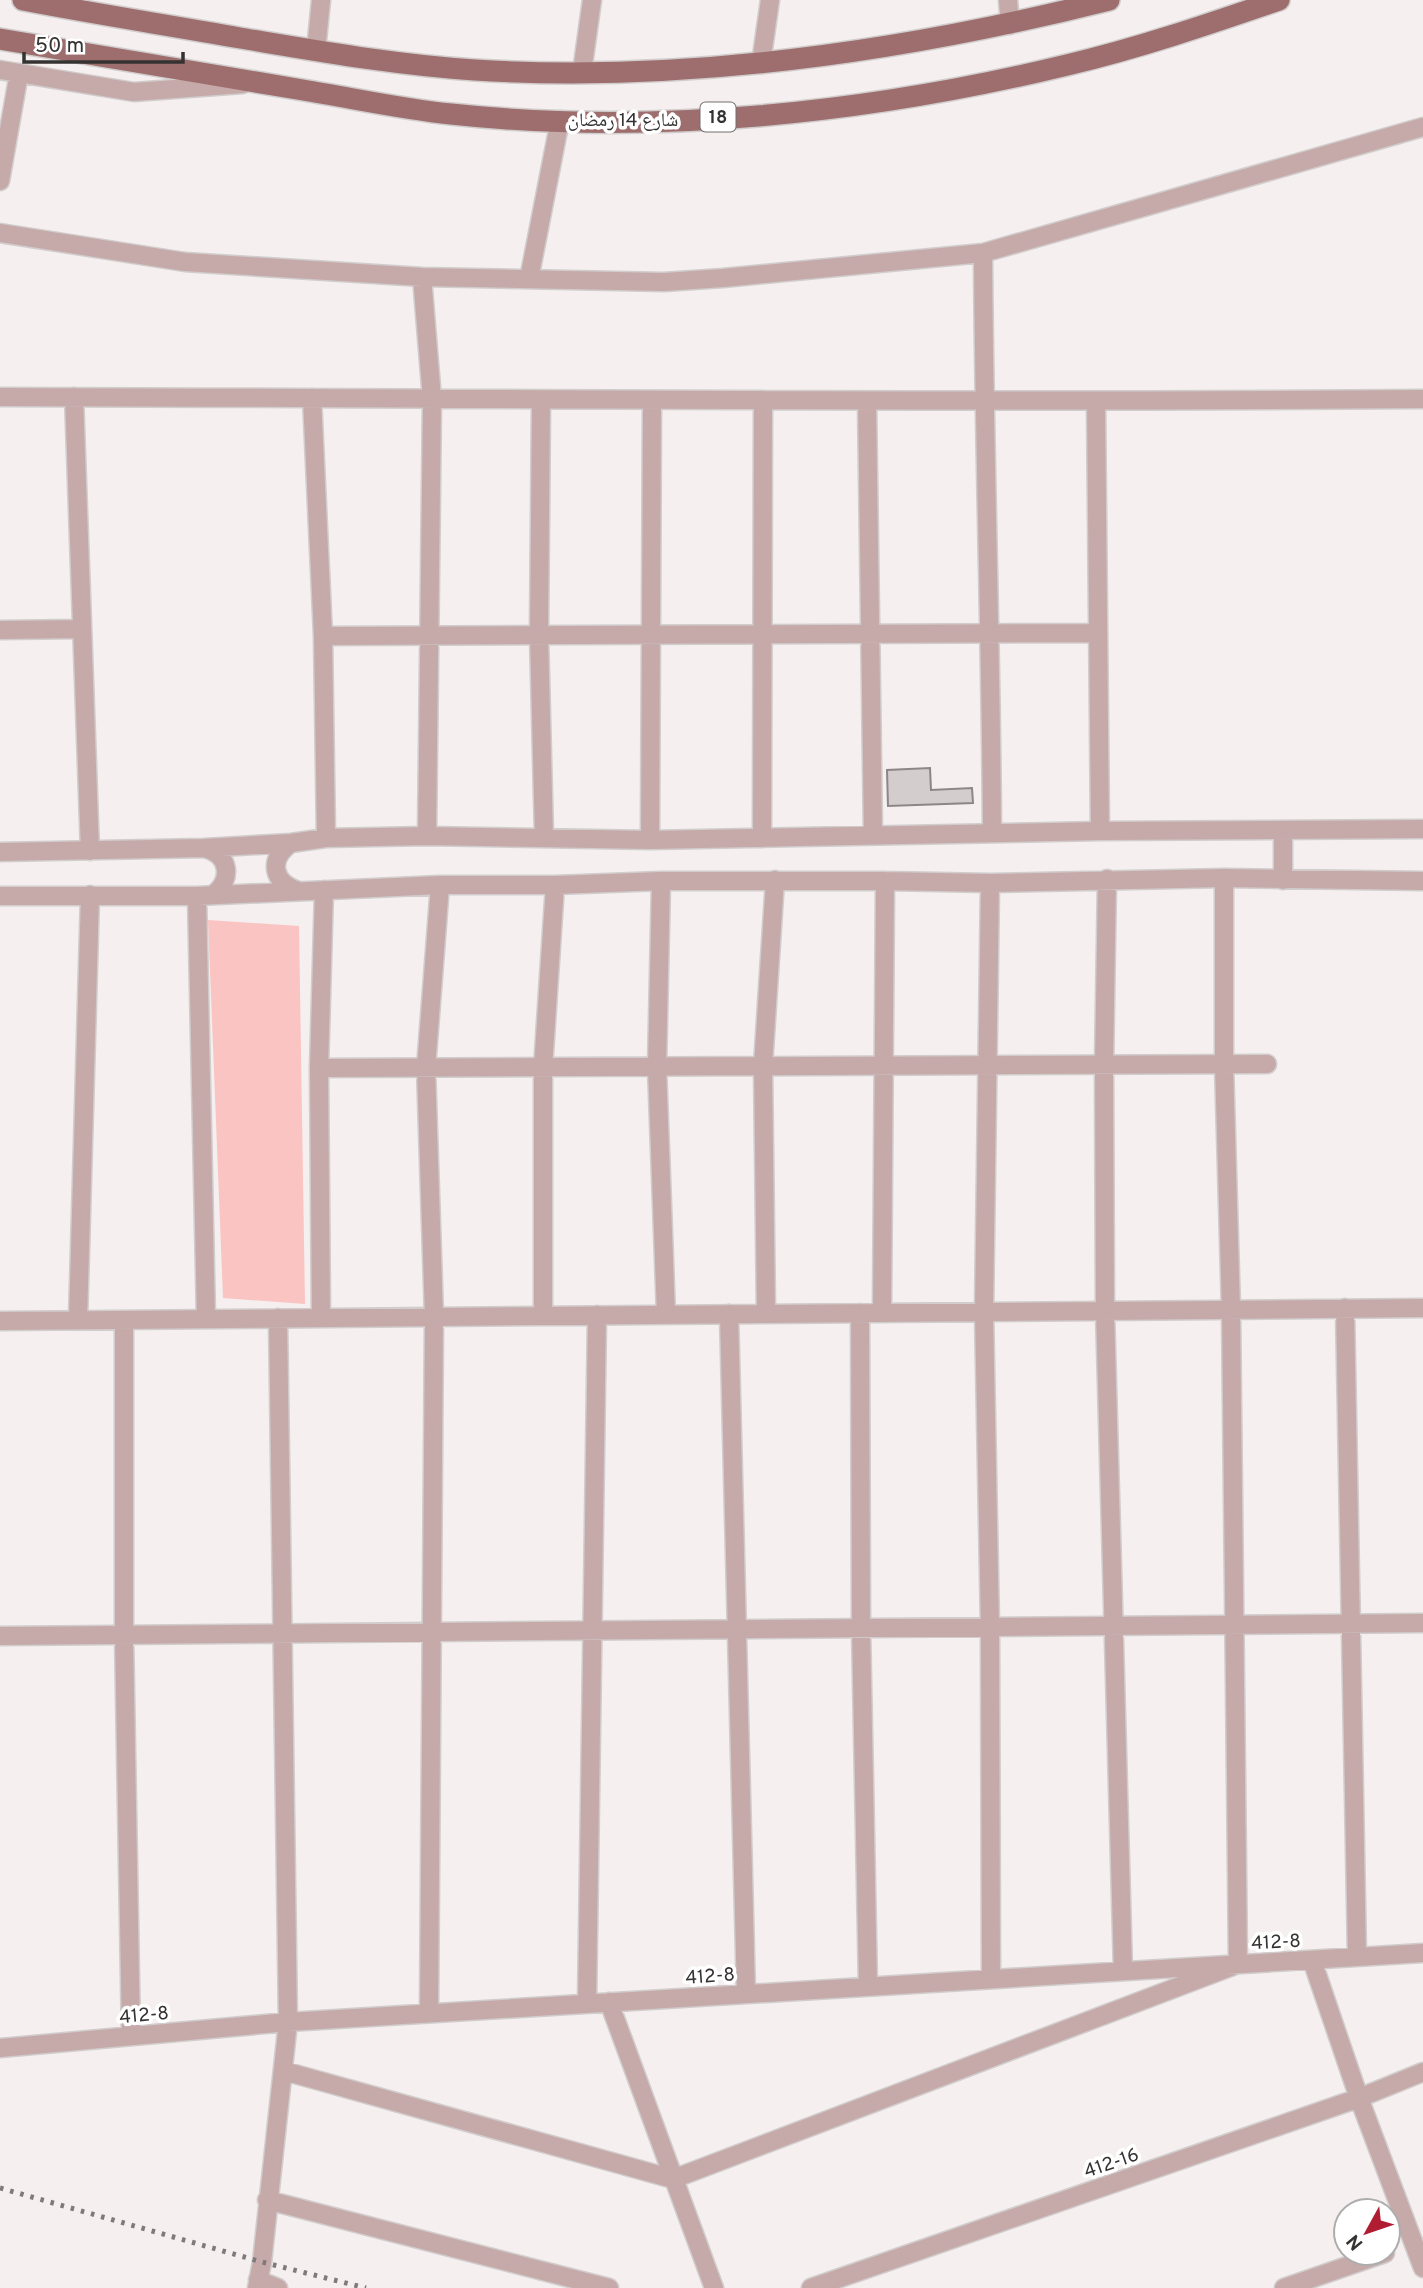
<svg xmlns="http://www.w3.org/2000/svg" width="1423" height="2288" viewBox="0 0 1423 2288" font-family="Overpass,'Noto Naskh Arabic',sans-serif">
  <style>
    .green { fill: #fac4c2 }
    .building { fill: #d3cecd; stroke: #8c8787; stroke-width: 2 }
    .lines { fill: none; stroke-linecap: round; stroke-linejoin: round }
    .minor-casing { stroke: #d2cdcd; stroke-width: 21 }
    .primary-casing { stroke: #d2cdcd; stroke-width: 24 }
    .minor { stroke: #c5aaa9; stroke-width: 18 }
    .primary { stroke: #9d6e6d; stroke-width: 21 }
    .rail { stroke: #7d7a79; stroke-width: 5; stroke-dasharray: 3.5 7; stroke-linecap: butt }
    .labels { text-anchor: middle; stroke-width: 7; stroke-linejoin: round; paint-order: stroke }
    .shield { fill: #fff; stroke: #727070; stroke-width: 2 }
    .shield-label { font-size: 18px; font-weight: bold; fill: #353332 }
    .street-label { font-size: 19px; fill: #353332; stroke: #fff }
  </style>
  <rect width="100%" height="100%" fill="#f5efef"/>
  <path class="green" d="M208 920 299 926 305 1304 223 1298Z"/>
  <path class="building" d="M930 768 931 790 972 788 973 803 888 806 887 770Z"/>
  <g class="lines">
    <g class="minor-casing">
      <path id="minor" d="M1008 0 1010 25
        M316 51 321 0
        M761 63 770 0
        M0 70 134 92 243 84
        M582 72 592 0
        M0 181 19 73
        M0 233 185 262 422 277 664 282 723 278 983 253 1423 127
        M983 253C984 447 991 640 992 833
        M422 277 432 399 427 836
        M529 279 560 120
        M0 397C474 398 949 403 1423 399
        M74 397 90 851
        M312 398 323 636 326 838
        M541 401 539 635 544 837
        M867 401 873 835
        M1096 402 1100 831
        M0 630 82 629
        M323 636 1098 633
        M762 838 763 400
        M650 840 652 400
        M291 843C268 859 272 882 298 891
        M204 848C230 854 233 880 213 895
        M0 852 204 848 291 843 326 838 427 836 650 840 1100 831 1423 829
        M1107 879 1104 1065 1105 1311 1123 1971
        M1283 880V830
        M661 881 657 1067 666 1315
        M990 883 984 1312 990 1627 991 1979
        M0 896H197L440 885H555L661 881H885L990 883 1224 878 1423 881
        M197 896 206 1319
        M319 1068 1267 1064
        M1345 1308 1357 1957
        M860 1313 861 1628 868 1987
        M882 1313 885 881
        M729 1314 746 1994
        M766 1314 763 1066 775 880
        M543 1316V1068L555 885
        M321 1318 319 1068 324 890
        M78 1320 90 895
        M124 1320V1635L131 2036
        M0 1321 1423 1308
        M0 1636 1423 1623
        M1312 1960 1359 2098 1423 2268
        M609 2002 714 2288
        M587 2004 597 1315
        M429 2013 434 1317 426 1068 440 885
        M0 2048 288 2022 1423 1953
        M284 2071 673 2179 1238 1964 1231 1310 1224 1064V878
        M267 2200 609 2288
        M258 2280 278 2288
        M257 2288 262 2262 288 2022 278 1318
        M811 2288 1359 2098 1423 2072
        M1284 2288 1385 2253"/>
    </g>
    <g class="primary-casing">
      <path id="primary" d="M23 0C95 14 168 25 240 38 318 51 396 65 475 70 688 83 902 52 1109 0
        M0 39C101 56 202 73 303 90 352 98 401 109 451 114 654 136 869 113 1067 65 1139 48 1209 24 1279 0"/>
    </g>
    <use href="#minor" class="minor"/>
    <use href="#primary" class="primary"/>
    <path class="rail" d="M0 2188 262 2262 366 2288"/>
  </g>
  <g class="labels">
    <rect class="shield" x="700.5" y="102.5" width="35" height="29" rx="5"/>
    <g class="shield-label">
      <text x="718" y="123">18</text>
    </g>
    <g class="street-label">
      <text x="623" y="126">شارع 14 رمضان</text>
      <text transform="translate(1276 1941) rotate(-3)" y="7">412-8</text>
      <text transform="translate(710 1975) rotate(-4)" y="7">412-8</text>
      <text transform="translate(144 2014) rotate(-5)" y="7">412-8</text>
      <text transform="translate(1111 2162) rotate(-19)" y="7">412-16</text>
    </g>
  </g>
  <g transform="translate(1367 2232) rotate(230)"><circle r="33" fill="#ffffff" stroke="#aeadad" stroke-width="2"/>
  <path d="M0-5L12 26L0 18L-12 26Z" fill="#b01c32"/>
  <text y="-10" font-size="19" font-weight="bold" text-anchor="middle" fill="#353332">N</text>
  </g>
  <path d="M24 52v10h159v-10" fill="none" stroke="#353332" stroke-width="3.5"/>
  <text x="35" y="52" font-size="21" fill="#353332" stroke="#ffffff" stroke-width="5" paint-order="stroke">50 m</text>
</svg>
